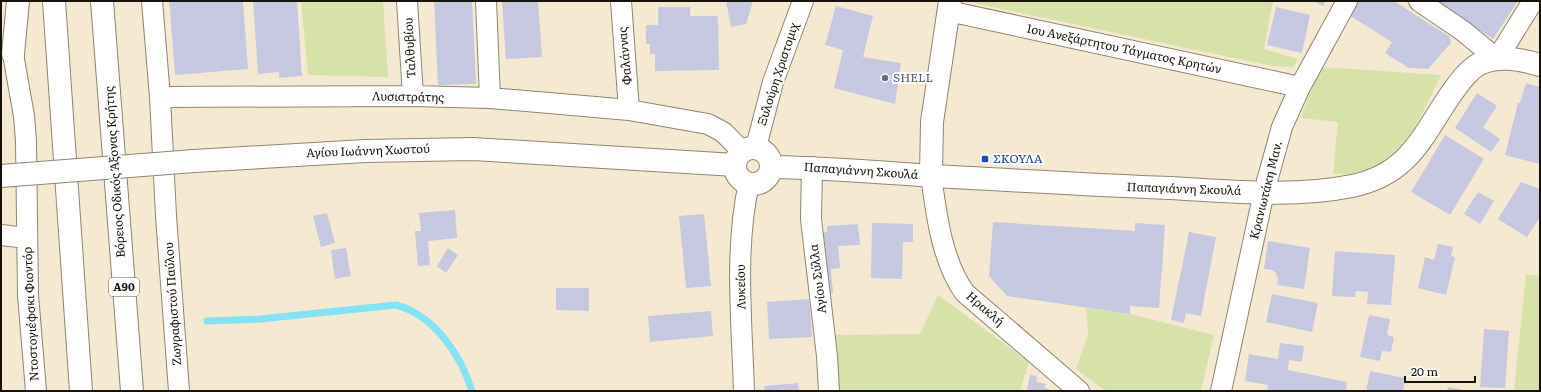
<svg xmlns="http://www.w3.org/2000/svg" width="1541" height="392" viewBox="0 0 1541 392" font-family="Literata,serif">
  <style>
    .green { fill: #d7e2a8 }
    .lines { fill: none; stroke-linecap: round; stroke-linejoin: round }
    .stream { stroke: #82e2f6; stroke-width: 7 }
    .building { fill: #c5c8e0 }
    .street-casing { stroke: #8e846e; stroke-width: 22 }
    .secondary-casing { stroke: #8e846e; stroke-width: 24 }
    .highway-casing { stroke: #8e846e; stroke-width: 24 }
    .street { stroke: #fff; stroke-width: 20 }
    .secondary { stroke: #fff; stroke-width: 22 }
    .highway { stroke: #fff; stroke-width: 22 }
    .secondary-bridge-casing { stroke: #8e846e; stroke-width: 24; stroke-linecap: butt }
    .secondary-bridge { stroke: #fff; stroke-width: 22 }
    .service-dot { fill: #5c6f8a; stroke: #fff; stroke-width: 1.5 }
    .transit-dot { fill: #1a4fb4; stroke: #fff; stroke-width: 1.5 }
    .labels { text-anchor: middle; stroke-width: 4; stroke-linejoin: round; paint-order: stroke }
    .shield { fill: #fff; stroke: #5c5954; stroke-width: 1 }
    .shield-label { font-size: 11px; font-weight: bold; fill: #16120a }
    .street-label { font-size: 12px; fill: #16120a; stroke: #fff }
    .service-label { font-size: 12px; fill: #4e5e75; stroke: #fff; text-anchor: start }
    .transit-label { font-size: 12px; fill: #164399; stroke: #fff; text-anchor: start }
  </style>
  <rect width="100%" height="100%" fill="#f5ead1"/>
  <path class="green" d="M301 1H383L388 77 308 75Z
    M974 1H1273L1264 49 1298 59 1293 67 1272 66 974 3Z
    M1322 67 1441 75C1421 115 1404 166 1355 173 1348 175 1340 174 1333 174L1338 122 1301 118 1308 97Z
    M1526 274 1540 276V391H1514Z
    M938 295 1029 362 1020 391H839L834 335 920 334Z
    M1086 308 1130 314 1214 335 1201 391H1106L1076 369 1088 334Z"/>
  <g class="lines">
    <path class="stream" d="M207 321 260 319 396 305C434 315 461 355 472 391"/>
  </g>
  <path class="building" d="M169 1H243L248 69 175 75Z
    M253 1H297L302 76 279 78V72L258 74Z
    M434 1H472L476 84 438 85Z
    M502 1H538L542 57 506 59Z
    M726 1H753L746 24 731 27Z
    M1313 1H1326L1323 6Z
    M1355 1H1394L1450 37 1451 43 1428 69 1409 68 1385 53 1392 42 1347 14Z
    M1436 1H1518L1493 39Z
    M836 6 873 16 863 57 901 63 895 104 834 88 843 50 825 45Z
    M658 7H690V16H718L719 70 655 71V54H650V44H646V25H658Z
    M1276 7 1310 15 1302 53 1267 45Z
    M1526 83 1540 87V164L1505 155 1518 103H1520Z
    M1477 93 1497 106 1483 127 1500 139 1491 152 1455 128Z
    M1445 135 1484 159 1450 215 1411 192Z
    M1521 182 1540 189V217L1527 237 1498 219Z
    M1478 192 1494 201 1480 224 1464 214Z
    M455 210 457 238 428 241 430 265 418 266 415 231H421L419 213Z
    M327 213 335 243 321 247 313 216Z
    M704 214 711 286 686 288 679 216Z
    M993 222 1135 231V223L1165 225 1159 308 1130 306V314L1007 296 989 276Z
    M872 223 913 224V242H903L902 279 871 278Z
    M858 224 860 245 838 246 840 268 831 269 833 293 825 294 820 233 827 232V226Z
    M1189 232 1216 237 1201 316 1186 313 1184 323 1171 320Z
    M1268 241 1310 248 1304 289 1277 285 1278 279 1276 273 1272 270 1264 269Z
    M1438 244 1453 247 1451 256 1455 257 1446 295 1418 288 1425 257 1434 260Z
    M346 248 351 276 335 279 331 250Z
    M448 248 458 255 446 273 437 266Z
    M1335 251 1395 255 1391 305 1367 304 1368 292 1356 291 1355 297 1332 296Z
    M556 288H589V311L556 310Z
    M1272 294 1318 303 1312 332 1266 322Z
    M809 299 812 337 769 339 767 302Z
    M711 311 713 336 650 342 648 316Z
    M1369 315 1390 319 1387 335 1394 337 1391 352 1382 351 1380 361 1360 357Z
    M1484 329 1509 331 1505 388 1480 387Z
    M1280 343 1304 346 1302 362 1289 360 1288 370 1347 382 1346 391H1269L1267 390 1268 385 1245 381 1249 354 1278 359Z
    M1370 371 1405 378 1403 391H1366Z
    M1030 375 1037 376 1036 382 1046 384 1045 388 1054 391H1027Z
    M798 383 799 391H765L764 386Z
    M1448 387 1464 390V391H1447Z"/>
  <g class="lines">
    <g class="street-casing">
      <path id="street" d="M152 1 160 97 413 96 490 98 561 104 629 110 708 124 723 132 742 151
        M407 1 413 96
        M486 1 490 98
        M621 1 629 110
        M1419 1 1463 31 1497 59 1533 1
        M948 11 1300 87
        M13 54 24 116 26 141 28 295 36 391
        M160 97 166 216 179 391
        M756 147 773 82 803 1
        M812 167 811 219 827 356 829 391
        M931 175C936 213 942 262 965 293L1079 391
        M1 235 27 238
        M744 391C742 324 734 249 749 183
        M1221 391 1264 192 1282 127 1300 87 1347 1"/>
    </g>
    <g class="secondary-casing">
      <path id="secondary" d="M735 166a18 18 0 1 1 36 0a18 18 0 1 1-36 0Z
        M194 161 365 151 473 149 735 165
        M772 167C826 168 880 172 933 176 1012 180 1091 185 1170 188 1229 191 1293 198 1352 186 1409 174 1421 138 1451 94 1459 83 1467 71 1479 64 1499 55 1520 59 1540 65
        M931 175 932 122 950 1"/>
    </g>
    <g class="highway-casing">
      <path id="highway" d="M54 1 81 391
        M102 1 132 391
        M13 54 18 1"/>
    </g>
    <use href="#street" class="street"/>
    <use href="#secondary" class="secondary"/>
    <use href="#highway" class="highway"/>
    <g class="secondary-bridge-casing">
      <path id="secondary-bridge" d="M1 176 194 161"/>
    </g>
    <use href="#secondary-bridge" class="secondary-bridge"/>
  </g>
  <circle class="service-dot" cx="885" cy="78" r="4"/>
  <rect class="transit-dot" x="981" y="155" width="8" height="8" rx="2"/>
  <g class="labels">
    <rect class="shield" x="109" y="278" width="30" height="18" rx="3"/>
    <g class="shield-label">
      <text x="124" y="291">Α90</text>
    </g>
    <g class="street-label">
      <text transform="translate(410 48) rotate(-93)" y="4">Ταλθυβίου</text>
      <text transform="translate(1124 49) rotate(12)" y="4">1ου Ανεξάρτητου Τάγματος Κρητών</text>
      <text transform="translate(625 56) rotate(-95)" y="4">Φαλάννας</text>
      <text transform="translate(778 74) rotate(-72)" y="4">Ξυλούρη Χριστομιχ</text>
      <text transform="translate(408 97) rotate(1)" y="4">Λυσιστράτης</text>
      <text transform="translate(368 151) rotate(-2)" y="4">Αγίου Ιωάννη Χωστού</text>
      <text transform="translate(861 171) rotate(4)" y="4">Παπαγιάννη Σκουλά</text>
      <text transform="translate(115 172) rotate(-94)" y="4">Βόρειος Οδικός Άξονας Κρήτης</text>
      <text transform="translate(1184 189) rotate(2)" y="4">Παπαγιάννη Σκουλά</text>
      <text transform="translate(1266 190) rotate(-76)" y="4">Κρανιωτάκη Μαν.</text>
      <text transform="translate(818 279) rotate(-97)" y="4">Αγίου Σύλλα</text>
      <text transform="translate(741 287) rotate(-91)" y="4">Λυκείου</text>
      <text transform="translate(173 304) rotate(-94)" y="4">Ζωγραφιστού Παύλου</text>
      <text transform="translate(985 309) rotate(41)" y="4">Ηρακλή</text>
      <text transform="translate(31 314) rotate(-93)" y="4">Ντοστογιέφσκι Φιοντόρ</text>
    </g>
    <g class="service-label">
      <text x="893" y="82">SHELL</text>
    </g>
    <g class="transit-label">
      <text x="993" y="163">ΣΚΟΥΛΑ</text>
    </g>
  </g>
  <rect width="1541" height="392" fill="none" stroke="#16120a" stroke-width="4"/>
  <path d="M1405 376v6h70v-6" fill="none" stroke="#16120a" stroke-width="2"/>
  <text x="1411" y="376" font-size="12" fill="#16120a" stroke="#ffffff" stroke-width="3" paint-order="stroke">20 m</text>
</svg>
